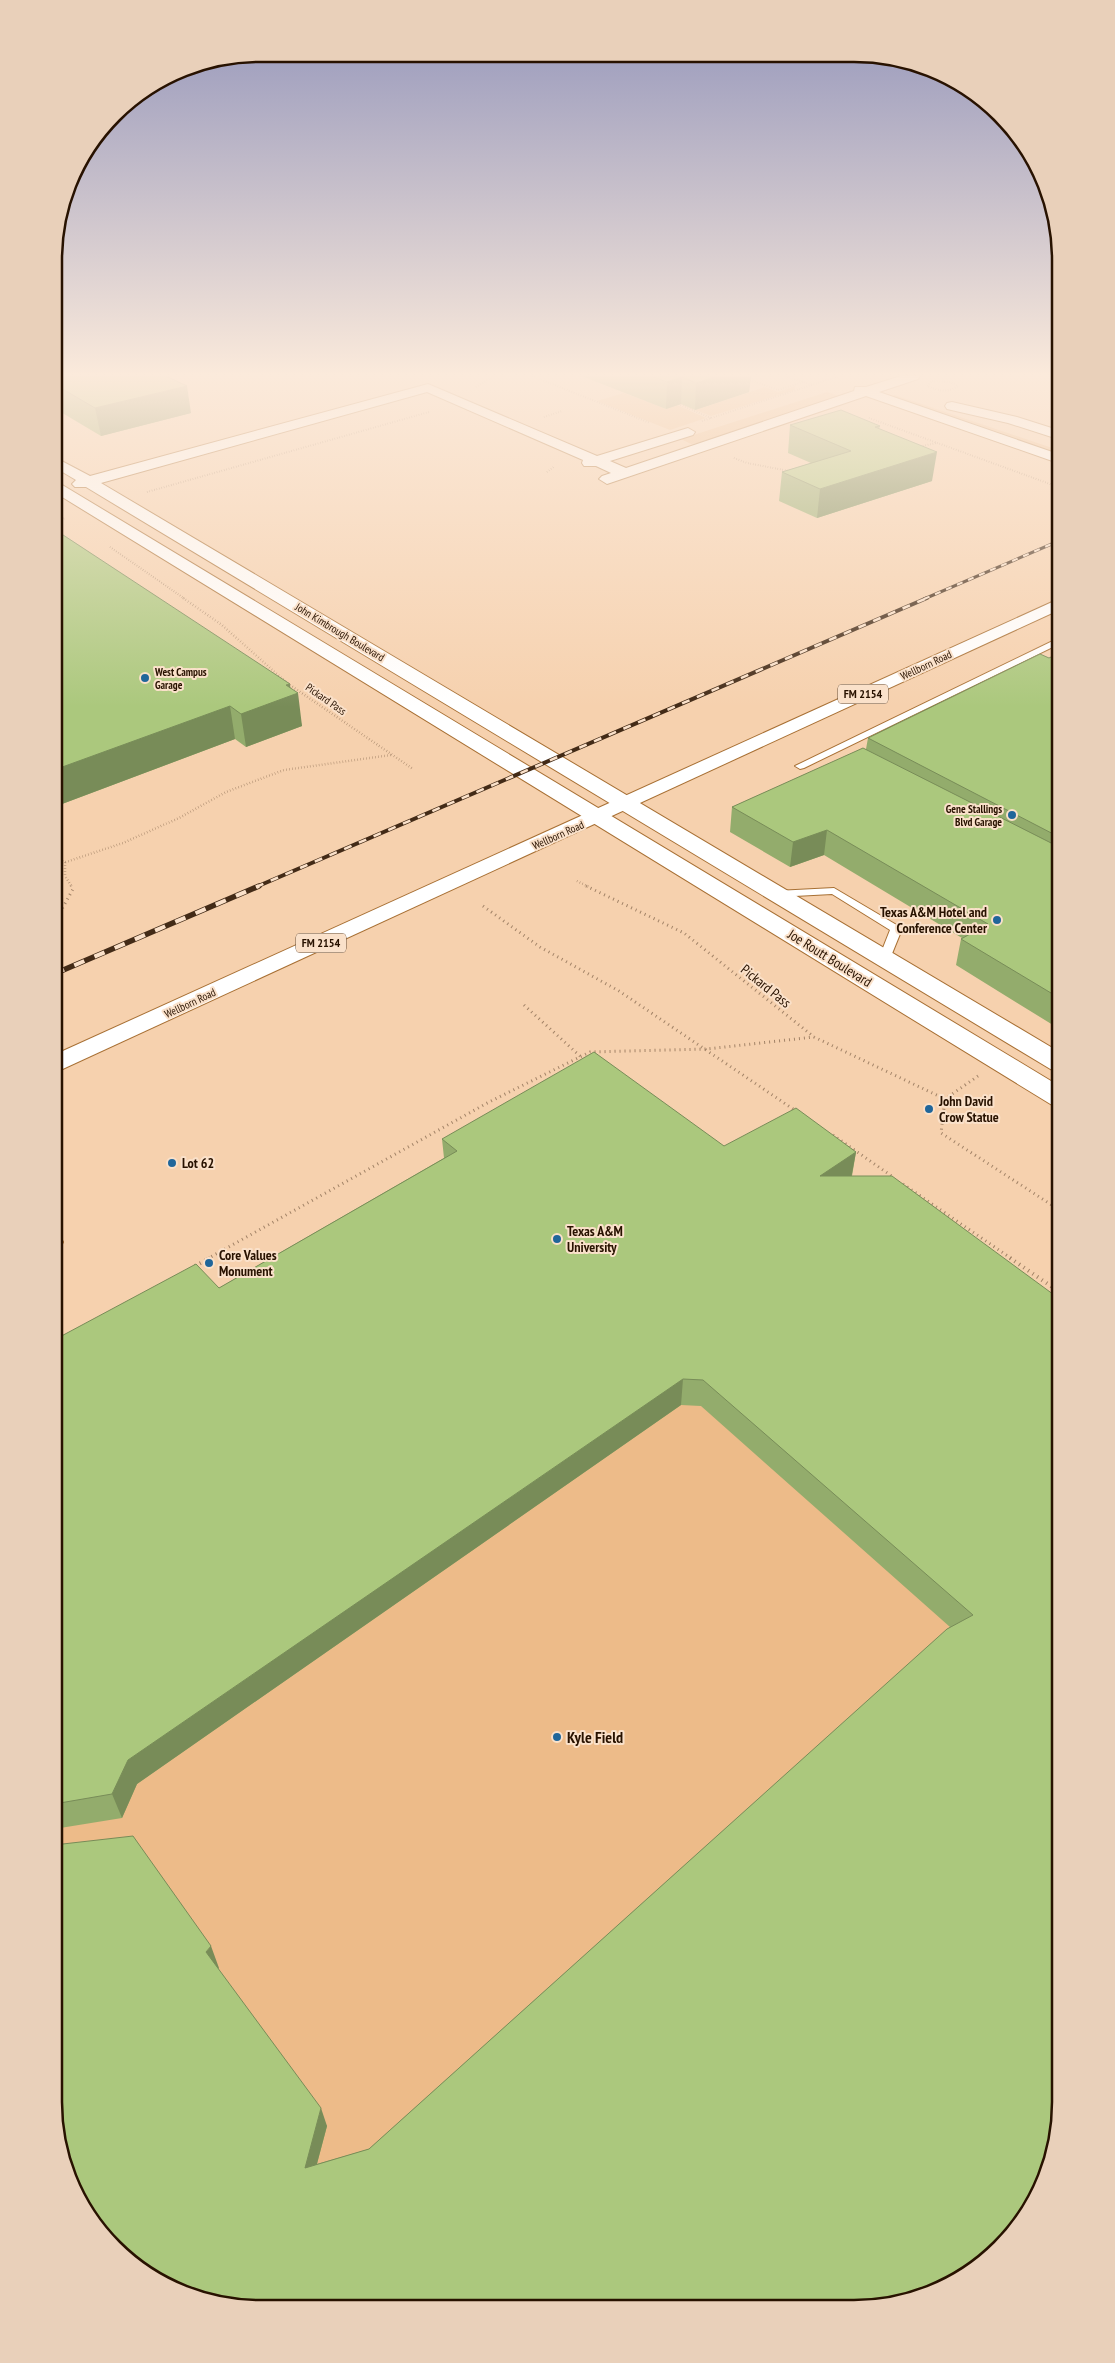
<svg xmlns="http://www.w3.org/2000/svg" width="1115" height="2363" viewBox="0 0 1115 2363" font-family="'PT Sans Narrow',sans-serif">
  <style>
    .green { fill: #edbb89 }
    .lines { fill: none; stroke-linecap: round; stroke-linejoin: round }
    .lane-casing { stroke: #a87034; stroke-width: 2 }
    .street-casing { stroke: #a87034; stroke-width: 2 }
    .primary-casing { stroke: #a87034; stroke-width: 2 }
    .path-far3 { stroke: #a28367; stroke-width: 2; stroke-dasharray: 0.5 2; stroke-linecap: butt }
    .path-far2 { stroke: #a28367; stroke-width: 2.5; stroke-dasharray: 0.5 2.5; stroke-linecap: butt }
    .path-far1 { stroke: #a28367; stroke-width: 3; stroke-dasharray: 1 4; stroke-linecap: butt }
    .path { stroke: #a28367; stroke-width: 4; stroke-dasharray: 1 4.5; stroke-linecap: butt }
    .lane { fill: #fff; fill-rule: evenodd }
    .street { fill: #fff; fill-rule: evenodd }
    .primary { fill: #fff; fill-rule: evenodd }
    .rail-far2-casing { stroke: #432b17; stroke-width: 3 }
    .rail-far1-casing { stroke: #432b17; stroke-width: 4 }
    .rail-casing { stroke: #432b17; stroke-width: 5.5 }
    .rail-far2 { stroke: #fae1ca; stroke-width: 2; stroke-dasharray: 6; stroke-linecap: butt }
    .rail-far1 { stroke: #fae1ca; stroke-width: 2.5; stroke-dasharray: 8; stroke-linecap: butt }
    .rail { stroke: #fae1ca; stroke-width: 4; stroke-dasharray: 11; stroke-linecap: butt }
    .wall { fill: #93ac6c }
    .shaded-wall { fill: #788c58 }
    .building { fill: #abc87d; stroke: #788c58 }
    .poi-dot { fill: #20669a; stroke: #fae1ca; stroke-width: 2 }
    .labels { text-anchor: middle; stroke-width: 4; stroke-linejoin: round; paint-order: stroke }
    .far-street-label { font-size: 11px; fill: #281200; stroke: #fae1ca }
    .far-poi-label { font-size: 11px; font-weight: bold; fill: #281200; stroke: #fae1ca; text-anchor: start }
    .shield { fill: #fae1ca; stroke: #67503d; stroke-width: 1 }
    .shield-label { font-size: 12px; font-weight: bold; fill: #281200 }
    .poi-label { font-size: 14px; font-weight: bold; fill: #281200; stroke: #fae1ca; text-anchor: start }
    .street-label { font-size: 14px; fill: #281200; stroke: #fae1ca }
    .near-poi-label { font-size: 16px; font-weight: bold; fill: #281200; stroke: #fae1ca; text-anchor: start }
    .rim { fill: none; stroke: #281200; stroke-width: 2.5 }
  </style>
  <rect width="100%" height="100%" fill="#f6d1ae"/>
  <path class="green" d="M795 386V389L792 391 711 416 695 410 765 387 778 392Z
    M827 392 839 396 699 443 691 444 681 439Z
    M624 393 666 409 677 405 706 418 670 430 597 401Z
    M895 395 1061 451V455L891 396Z
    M202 1290 1061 1333V2116L1045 2182 1010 2239 969 2275 908 2302 854 2309 54 2103V1372Z"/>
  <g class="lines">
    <g class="lane-casing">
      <path id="lane" d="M1061 637V643L804 768 800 769 795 766Z
        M834 888 900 927 902 929 889 961H881L879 958 890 930 832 894 776 897 770 894 776 891Z
        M54 1234 59 1235 63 1242 61 1246 54 1247Z"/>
    </g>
    <g class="street-casing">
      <path id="street" d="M901 376H920L918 379 879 392 1061 455V464L866 396 607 484 599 479 602 476 611 473 596 466H584L582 463 583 460 427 392 101 483 1061 1053V1072L1052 1070 86 487H75L72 484 76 480 54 467V457L90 476 428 384 597 456 688 428 695 432 693 435 610 461 626 468 854 391 855 387H866Z
        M952 402 1017 417 1061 431V440L1008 423 947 409 945 406 947 403Z
        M54 480 1061 1087V1108L1052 1105 54 492Z"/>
    </g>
    <g class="primary-casing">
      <path id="primary" d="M1061 598V609L54 1073V1055Z"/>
    </g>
    <path class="path-far3" d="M532 376 650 423
      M785 376 813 385
      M748 379 778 390 803 382
      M932 381 950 382 958 386C948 393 938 391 927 386Z
      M476 387 494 376
      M676 403 711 418
      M544 417 562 411
      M869 418 1061 488
      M702 421 839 376
      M918 447 936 443
      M734 458 747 463 789 471
      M547 472 555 466
      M147 492 429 412
      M54 521 66 518
      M110 547 185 599"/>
    <path class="path-far2" d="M183 598 222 625 287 683 413 769
      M54 859 65 862V876L72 887
      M54 866 123 843 179 818 226 792 284 770 391 755
      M577 881 589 887"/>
    <path class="path-far1" d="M586 886 684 933 814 1037 945 1099
      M483 906 540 947 619 991 796 1111
      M54 913 62 909 73 889 71 886
      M524 1005 581 1057
      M978 1076 945 1099 941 1133 1061 1211
      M1054 1123 1061 1128
      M833 1135 893 1177
      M903 1184 1012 1259
      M207 1259 489 1102 590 1052 707 1049 814 1037"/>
    <path class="path" d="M1010 1258 1061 1293
      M195 1266 210 1258"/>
    <use href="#lane" class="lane"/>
    <use href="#street" class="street"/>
    <use href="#primary" class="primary"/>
    <g class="rail-far2-casing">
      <path id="rail-far2" d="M924 599 1061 540"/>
    </g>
    <g class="rail-far1-casing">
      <path id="rail-far1" d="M256 887 927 598"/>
    </g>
    <g class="rail-casing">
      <path id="rail" d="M54 974 259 886"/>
    </g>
    <use href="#rail-far2" class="rail-far2"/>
    <use href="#rail-far1" class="rail-far1"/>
    <use href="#rail" class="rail"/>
  </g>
  <path class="wall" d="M54 376 191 413 101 436 54 408Z
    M584 376H751L749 392 695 410 681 404 666 409 584 377Z
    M790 425 880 426 879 429 932 481 817 518 779 501 782 472 811 463 788 453Z
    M54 529 291 688 302 726 246 747 235 739 54 807Z
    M1049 658 1061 659V1030L956 965 961 939 962 938 824 855 790 867 730 832 732 807 866 749 868 738Z
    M442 1139 724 1146 856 1152 852 1176 1061 1300 1010 2239 61 2156 219 1968 218 1969 327 2126 317 2164 369 2149 950 1627 701 1406 681 1405 137 1784 122 1818 54 1829V1340L219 1288 444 1158Z"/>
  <path class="shaded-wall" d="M718 376H751L749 392 695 410 696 383Z
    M682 377 681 404 666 409 667 382Z
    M187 386 191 413 101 436 95 408Z
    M937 452 932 481 817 518 820 489Z
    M290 684 291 695 298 693 302 726 246 747 241 714 286 685Z
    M230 706 235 739 54 807V770Z
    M827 830 824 855 790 867 793 842Z
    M856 1152 851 1179 820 1176Z
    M683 1379 681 1405 137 1784 122 1818 112 1794 128 1760Z
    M211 1946 219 1968 215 1974 206 1952Z
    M321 2108 327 2126 311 2186 305 2168Z"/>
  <path class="building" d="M54 376H166L187 386 95 408 54 384Z
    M651 376H718L696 383 682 377 667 382Z
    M841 410 880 426 875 427 937 452 820 489 782 472 851 451 790 425Z
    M54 529 290 684 286 685 298 693 241 714 230 706 54 770Z
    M1040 654 1049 658 1053 656 1061 659V838L868 738Z
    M863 748 1061 848V999L961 939 988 924 827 830 793 842 732 807Z
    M594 1052 724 1146 796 1108 856 1152 820 1176H892L1061 1300V2116L1045 2182 1010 2239 969 2275 908 2302 854 2309 220 2305 169 2288 124 2258 88 2217 61 2156 54 2102V1845L133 1836 211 1946 206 1952 321 2108 305 2168 369 2149 947 1629 973 1615 703 1380 683 1379 128 1760 112 1794 54 1804V1340L196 1264 219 1288 457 1151 442 1139Z"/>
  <linearGradient id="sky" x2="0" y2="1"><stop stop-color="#9294ba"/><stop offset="0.53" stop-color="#fbeadb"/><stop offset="1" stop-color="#fbeadb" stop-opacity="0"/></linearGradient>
  <rect width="1115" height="707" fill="url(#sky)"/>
  <g class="poi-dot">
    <circle cx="145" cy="678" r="5"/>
    <circle cx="1012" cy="815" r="5"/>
    <circle cx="997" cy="920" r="5"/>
    <circle cx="929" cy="1109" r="5"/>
    <circle cx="172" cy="1163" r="5"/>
    <circle cx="557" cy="1239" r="5"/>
    <circle cx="209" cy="1263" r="5"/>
    <circle cx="557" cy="1737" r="5"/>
  </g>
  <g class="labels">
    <g class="far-street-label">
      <text transform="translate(340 632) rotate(31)" y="4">John Kimbrough Boulevard</text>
      <text transform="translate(926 665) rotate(-25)" y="4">Wellborn Road</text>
      <text transform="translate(326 699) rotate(35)" y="4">Pickard Pass</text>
      <text transform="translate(558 835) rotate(-24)" y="4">Wellborn Road</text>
      <text transform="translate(190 1003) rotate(-25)" y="4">Wellborn Road</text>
    </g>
    <g class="far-poi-label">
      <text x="155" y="676">West Campus<tspan x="155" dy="13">Garage</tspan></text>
      <text x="1002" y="813" text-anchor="end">Gene Stallings<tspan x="1002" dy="13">Blvd Garage</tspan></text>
    </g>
    <g class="shield">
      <rect x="838" y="684.5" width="50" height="19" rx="4"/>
      <rect x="296" y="933.5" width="50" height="19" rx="4"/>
    </g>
    <g class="shield-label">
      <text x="863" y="698">FM 2154</text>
      <text x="321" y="947">FM 2154</text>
    </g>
    <g class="poi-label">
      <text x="987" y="917" text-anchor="end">Texas A&amp;M Hotel and<tspan x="987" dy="16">Conference Center</tspan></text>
      <text x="939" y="1106">John David<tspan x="939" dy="16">Crow Statue</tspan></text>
      <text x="182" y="1168">Lot 62</text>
      <text x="567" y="1236">Texas A&amp;M<tspan x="567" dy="16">University</tspan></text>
      <text x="219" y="1260">Core Values<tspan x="219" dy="16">Monument</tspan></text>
    </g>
    <g class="street-label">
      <text transform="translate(830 958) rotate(32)" y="5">Joe Routt Boulevard</text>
      <text transform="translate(766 986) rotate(39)" y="5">Pickard Pass</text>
    </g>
    <g class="near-poi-label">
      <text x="567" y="1743">Kyle Field</text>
    </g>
  </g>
  <path d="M0 0H1115V2363H0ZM260 62H854A198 198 0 0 1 1052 260V2102A198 198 0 0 1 854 2300H260A198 198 0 0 1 62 2102V260A198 198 0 0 1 260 62Z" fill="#e9d0ba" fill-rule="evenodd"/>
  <path class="rim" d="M260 62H854A198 198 0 0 1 1052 260V2102A198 198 0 0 1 854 2300H260A198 198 0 0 1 62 2102V260A198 198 0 0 1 260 62Z"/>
</svg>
